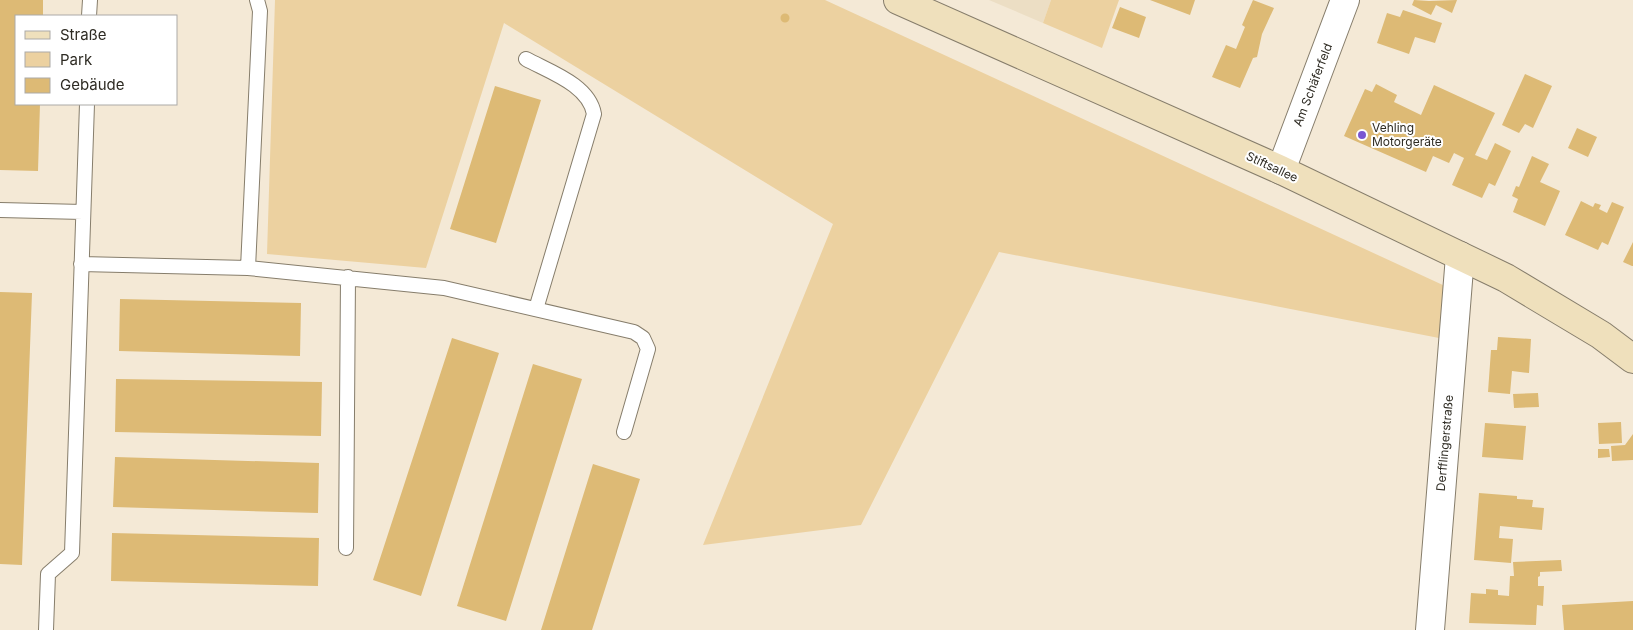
<svg xmlns="http://www.w3.org/2000/svg" width="1633" height="630" viewBox="0 0 1633 630" font-family="Inter,sans-serif">
  <style>
    .built { fill: #ecdec4 }
    .green { fill: #ecd1a0 }
    .building { fill: #ddba75 }
    .lines { fill: none; stroke-linecap: round; stroke-linejoin: round }
    .service-casing { stroke: #867d6b; stroke-width: 16 }
    .minor-casing { stroke: #867d6b; stroke-width: 30 }
    .secondary-casing { stroke: #867d6b; stroke-width: 30 }
    .service { stroke: #fff; stroke-width: 14 }
    .minor { stroke: #fff; stroke-width: 28 }
    .secondary { stroke: #efe0bc; stroke-width: 28 }
    .poi-dot { fill: #7a57d1; stroke: #fff; stroke-width: 2 }
    .labels { text-anchor: middle; stroke-width: 4; stroke-linejoin: round; paint-order: stroke }
    .street-label { font-size: 12px; fill: #2e2b23; stroke: #fff }
    .poi-label { font-size: 12px; fill: #2e2b23; stroke: #fff; text-anchor: start }
  </style>
  <rect width="100%" height="100%" fill="#f4e9d6"/>
  <path class="built" d="M989 0H1051L1043 23Z"/>
  <path class="green" d="M275 0H825L1445 286 1439 338 999 252 861 525 703 545 833 224 504 23 426 268 267 254Z
    M1051 0H1119L1102 48 1043 23Z"/>
  <path class="building" d="M0 0H43V16H16V104H40L38 171 0 170Z
    M1150 0H1195L1190 15Z
    M1253 0 1274 8 1262 34 1257 57 1253 58 1240 88 1212 77 1226 45 1236 49 1245 27 1242 25Z
    M1414 0 1429 1 1457 0 1452 13 1436 5 1431 15 1412 5Z
    M1120 7 1146 17 1139 38 1112 28Z
    M1403 10 1442 23 1435 43 1415 37 1409 54 1377 43 1387 13 1400 17Z
    M780.5 18a4.5 4.5 0 1 1 9 0a4.5 4.5 0 1 1-9 0Z
    M1525 74 1552 86 1533 128 1525 124 1519 133 1502 125Z
    M1376 84 1397 95 1394 102 1421 115 1434 85 1495 113 1475 155 1487 160 1495 143 1511 151 1495 186 1489 183 1482 198 1452 185 1464 158 1454 153 1449 163 1433 156 1426 172 1344 136 1365 89 1372 92Z
    M495 86 541 100 496 243 450 229Z
    M1577 128 1597 137 1588 157 1568 148Z
    M1532 156 1549 164 1540 182 1560 191 1545 226 1513 212 1518 199 1512 196 1516 186 1519 187Z
    M1581 201 1593 207 1595 203 1601 205 1599 209 1607 213 1612 202 1624 207 1608 245 1602 242 1598 250 1565 235Z
    M1633 242V266H1632L1623 262Z
    M0 292 32 293 22 565 0 564Z
    M120 299 301 303 300 356 119 351Z
    M1498 337 1531 339 1529 373 1512 371 1510 394 1488 392 1491 350H1497Z
    M452 338 499 353 421 596 373 580Z
    M533 364 582 379 506 621 457 606Z
    M116 379 322 382 321 436 115 432Z
    M1538 393 1539 407 1514 408 1513 394Z
    M1621 422 1622 443 1599 444 1598 423Z
    M1485 423 1526 426 1523 460 1482 457Z
    M1633 434V460L1612 461 1611 446 1625 445Z
    M1598 449H1609L1610 457 1598 458Z
    M115 457 319 463 318 513 113 507Z
    M593 464 640 479 592 630H541Z
    M1479 493 1517 496V499L1533 500 1532 507 1544 508 1542 530 1500 526 1499 538 1513 539 1511 563 1474 560Z
    M112 533 319 538 318 586 111 581Z
    M1561 560 1562 571 1540 572V576L1538 577V586H1544L1543 606 1537 605 1536 625 1469 623 1471 593 1486 594V589L1498 590V595L1509 596 1510 576H1514L1513 562Z
    M1633 601V630H1564L1562 605Z"/>
  <g class="lines">
    <g class="service-casing">
      <path id="service" d="M89 16 90 0
        M526 59C550 72 589 85 594 114L536 309
        M0 210 83 212
        M81 264 248 268 444 288 634 332 643 338 648 349 624 432
        M248 268 260 11 257 0
        M346 548 348 277
        M46 630 48 574 72 553 87 104"/>
    </g>
    <g class="minor-casing">
      <path id="minor" d="M1281 170 1345 0
        M1430 630 1460 256"/>
    </g>
    <g class="secondary-casing">
      <path id="secondary" d="M898 0 1281 170 1506 278 1601 335 1633 359"/>
    </g>
    <use href="#service" class="service"/>
    <use href="#minor" class="minor"/>
    <use href="#secondary" class="secondary"/>
  </g>
  <circle class="poi-dot" cx="1362" cy="135" r="5"/>
  <g class="labels">
    <g class="street-label">
      <text transform="translate(1313 85) rotate(-69)" y="4">Am Schäferfeld</text>
      <text transform="translate(1272 167) rotate(25)" y="4">Stiftsallee</text>
      <text transform="translate(1445 443) rotate(-85)" y="4">Derfflingerstraße</text>
    </g>
    <g class="poi-label">
      <text x="1372" y="132">Vehling<tspan x="1372" dy="14">Motorgeräte</tspan></text>
    </g>
  </g>
  <rect x="15" y="15" width="162" height="90" fill="#ffffff" stroke="#abaaa7"/>
  <rect x="25" y="31" width="25" height="8" fill="#efe0bc" stroke="#abaaa7"/>
  <text x="60" y="40" font-size="15" fill="#2e2b23">Straße</text>
  <rect x="25" y="52" width="25" height="15" fill="#ecd1a0" stroke="#abaaa7"/>
  <text x="60" y="65" font-size="15" fill="#2e2b23">Park</text>
  <rect x="25" y="78" width="25" height="15" fill="#ddba75" stroke="#abaaa7"/>
  <text x="60" y="90" font-size="15" fill="#2e2b23">Gebäude</text>
</svg>
